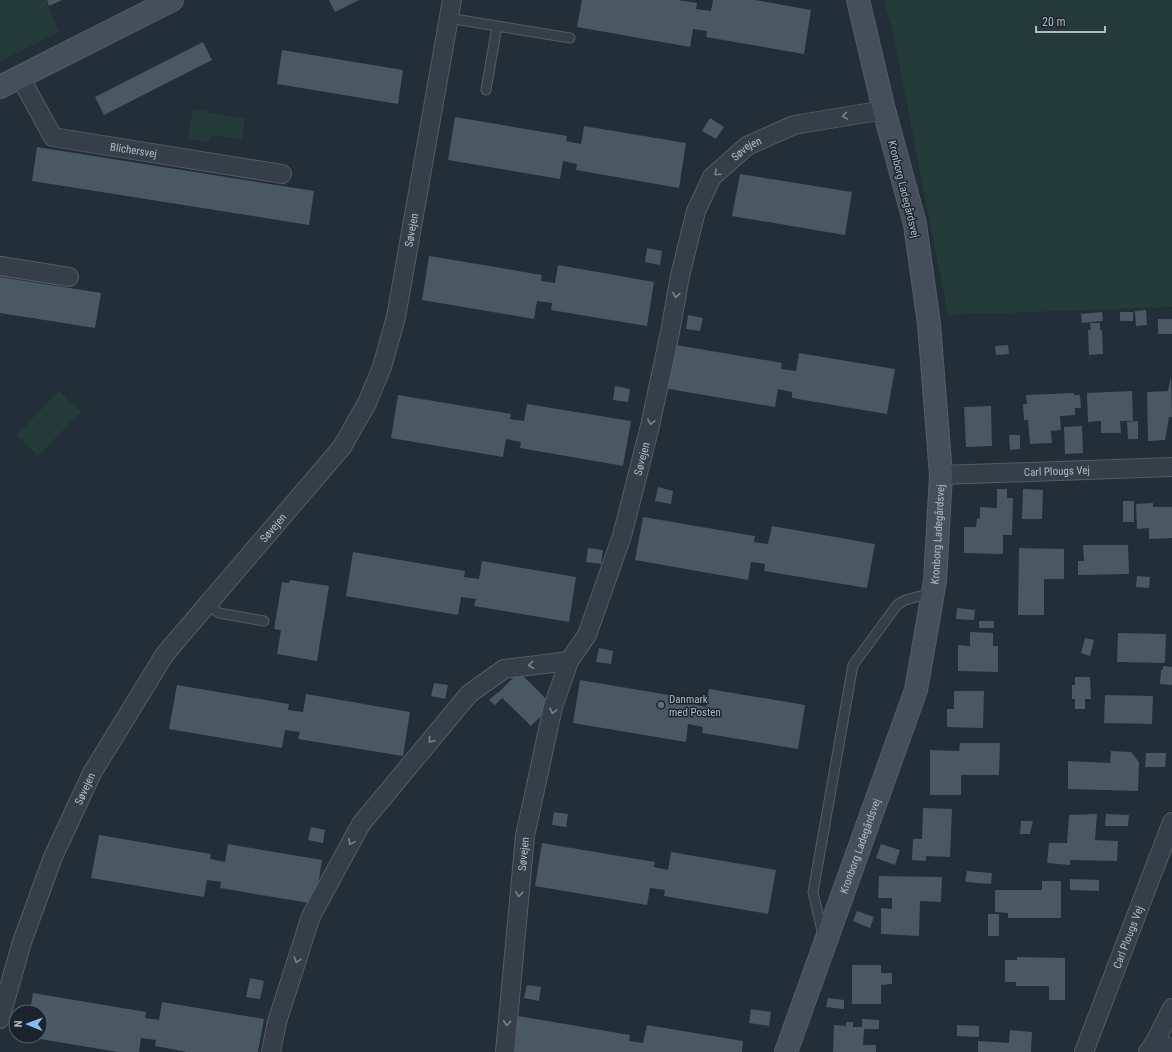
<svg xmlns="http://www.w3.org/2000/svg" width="1172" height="1052" viewBox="0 0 1172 1052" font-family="'Roboto Condensed',sans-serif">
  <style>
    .green { fill: #253b3a }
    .building { fill: #4a5864 }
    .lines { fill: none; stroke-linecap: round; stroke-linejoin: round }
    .lane-casing { stroke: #545d66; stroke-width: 11 }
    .street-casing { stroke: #545d66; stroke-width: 20 }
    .secondary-casing { stroke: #545d66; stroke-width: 24 }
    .lane { stroke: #363f49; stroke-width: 9 }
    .street { stroke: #363f49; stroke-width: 18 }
    .secondary { stroke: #444f5b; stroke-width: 22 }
    .oneway { stroke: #7a838d }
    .service-dot { fill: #5c6f8a; stroke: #1b242d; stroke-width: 1.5 }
    .labels { text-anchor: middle; stroke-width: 3; stroke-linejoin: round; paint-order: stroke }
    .street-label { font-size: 11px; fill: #b1bac5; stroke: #1b242d }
    .poi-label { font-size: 11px; fill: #b1bac5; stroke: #1b242d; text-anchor: start }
  </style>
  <rect width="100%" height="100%" fill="#222e38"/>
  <path class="green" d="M0 0H46L59 32 0 62Z
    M884 0H1172V307L948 315 893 33Z
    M193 109 245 119 242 140 214 135 208 142 188 138Z
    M59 391 81 412 38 456 16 435Z"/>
  <path class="building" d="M47 0H62L49 6Z
    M329 0H359L335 12Z
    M582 0H678L697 3 696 9 711 11 713 0H755L811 10 804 54 706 37 707 31 693 29 690 47 577 27Z
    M203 42 212 60 104 115 95 97Z
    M282 50 403 70 398 104 277 84Z
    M455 117 567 136 566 141 581 144 584 126 686 143 679 188 576 170 577 164 563 161 560 179 448 160Z
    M710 118 724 127 716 139 702 131Z
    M37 147 314 191 309 225 32 181Z
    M740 174 852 192 845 235 732 216Z
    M647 248 662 251 660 265 645 262Z
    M429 256 542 275 541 281 555 283 558 265 654 282 647 326 551 310 552 303 537 301 534 319 422 300Z
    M0 277 101 293 95 328 0 313Z
    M1146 310 1147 325 1136 326 1135 311Z
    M1102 312 1103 321 1082 323 1081 314Z
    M1120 312H1133V321H1120Z
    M688 315 703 318 700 331 686 329Z
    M1158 319H1172V334H1158Z
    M1090 323H1100V330H1102L1103 354 1089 355 1088 330H1091Z
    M670 344 782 363 781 369 796 371 799 353 895 369 887 414 792 398V392L778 389 775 407 663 388Z
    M1008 345 1009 354 996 355 995 346Z
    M1171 376 1172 417H1169L1165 440 1148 441 1147 392 1168 391Z
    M615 386 630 389 628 402 613 400Z
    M1132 391 1133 421H1120L1121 433H1101V421L1088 422 1087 393Z
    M1074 393V395H1080L1081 408H1075V415L1060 416 1061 430 1051 431 1052 443 1030 444 1028 420H1024L1023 404H1027L1026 395Z
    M398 395 511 414 510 419 524 421 527 404 631 421 623 466 520 448 521 442 506 439 503 457 391 438Z
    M991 406 992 446 966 447 964 407Z
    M1138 421V439H1128L1127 422Z
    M1082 426 1083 453 1065 454 1064 427Z
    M1009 435H1020V449L1010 450Z
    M658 487 673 491 671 504 655 501Z
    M997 489H1007V498H1013L1012 535H1003V554L964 553V527H976L977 518 980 519V507L997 508Z
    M1023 489 1043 490 1042 519H1022Z
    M1123 501H1134V522H1123Z
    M1153 503V507H1172V538L1149 539V528L1137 529 1136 504Z
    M643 517 755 536 754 542 768 544 772 526 875 544 867 588 764 571 765 564 751 562 748 580 635 560Z
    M1083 545H1128L1129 574 1078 575V561H1084Z
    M588 548 603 550 601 564 586 562Z
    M1019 548 1064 549V579H1044V615H1018Z
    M353 552 465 571 464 577 479 579 482 561 576 577 569 622 474 606 476 599 461 597 458 615 346 596Z
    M1137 576 1150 577 1149 588 1136 587Z
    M290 580 329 586 317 661 277 654 281 630 274 629 282 582 289 583Z
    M957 608 975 610 974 620 956 619Z
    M979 621H994V628H979Z
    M970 632 993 633V646H998V672L958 671V645L970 646Z
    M1118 633 1166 634 1165 663 1117 662Z
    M1085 638 1094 640 1090 656 1081 653Z
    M599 648 613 651 611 664 596 662Z
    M1163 666 1172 667V685L1160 684 1161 670H1163Z
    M519 672 552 705 531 726 502 698 495 705 489 700 497 693V694Z
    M1075 677H1090L1091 699H1085V709H1075V699H1072V685H1075Z
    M580 680 693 699 692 704 706 707 709 689 805 705 798 749 702 733 703 727 688 724 686 742 573 723Z
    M434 683 448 685 445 699 431 696Z
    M177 685 289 704 288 710 303 712 306 694 410 712 403 756 298 739 300 732 285 730 282 748 169 729Z
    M954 691H984L983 728 947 727V709H954Z
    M1105 695 1153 696 1152 724 1104 723Z
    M960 743H1000L999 775H961V795H930V750L959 751Z
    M1111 751 1131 752 1139 762 1138 791 1068 789V761L1110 763Z
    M1146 753H1166L1165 767H1145Z
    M923 808 952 809 950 857 926 856V861L912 860 913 839H922Z
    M554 812 568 814 566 827 552 825Z
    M1097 814 1095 840 1118 841 1117 861 1070 860V865L1047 863 1049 843H1067L1069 815Z
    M1106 814 1129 815 1128 826H1105Z
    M1021 821H1033L1030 834H1020Z
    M311 827 325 830 323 843 308 840Z
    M99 835 211 854 210 859 225 862 228 844 322 860 315 904 220 888 221 882 207 880 204 897 91 878Z
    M542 843 655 862 654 867 668 870 671 852 776 870 768 914 664 896 665 890 650 888 647 905 535 886Z
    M881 844 900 850 895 865 876 858Z
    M967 871 992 873 991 884 965 882Z
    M879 876 942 877 941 902 920 901 919 936 881 934V908L892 909V898H878Z
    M1070 879 1099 880V891L1070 890Z
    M1042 881H1061V918H1008V913L995 912V890H1042Z
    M857 911 874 917 870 928 853 921Z
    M988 914H999V936H988Z
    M1017 957 1065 958V1000H1049V986H1016V982H1005V960H1017Z
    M852 965H881V973H892V984L881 985V1004H852Z
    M250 978 264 981 260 999 246 997Z
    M527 985 541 987 539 1001 524 998Z
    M33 993 146 1012 145 1018 159 1020 162 1002 264 1019 258 1052H187L155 1046 156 1040 141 1038 139 1052H118L28 1037 40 1036V1012H30Z
    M828 998 844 1000V1009L826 1007Z
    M751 1009 771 1012 769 1026 749 1023Z
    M518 1016 630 1035 629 1041 643 1043 647 1025 743 1041 742 1052H511Z
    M862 1019 879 1020V1029H864L863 1045H876V1052H833L834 1025 846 1026V1022H853V1027H862Z
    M957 1025 979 1026V1037L957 1036Z
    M1010 1030 1032 1032 1031 1052H978V1041L1009 1043Z"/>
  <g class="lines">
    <g class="lane-casing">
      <path id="lane" d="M448 18 570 38
        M486 90 497 26
        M208 604 219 613 264 621
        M823 935 813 892 853 665 897 605 905 600 932 593"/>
    </g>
    <g class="street-casing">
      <g id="street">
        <path id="s1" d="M20 77 53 137 282 174"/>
        <path d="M0 266 69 277"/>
        <path id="s2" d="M941 475 1172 467"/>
        <path id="s3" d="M0 1019 22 942 53 857 92 773 165 654 342 447 367 403 382 367 396 317 452 0"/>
        <path d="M1155 1042 1172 1048"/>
        <path d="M271 1052 277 1022 311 916 361 824 469 694 504 669 569 661"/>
        <path id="s4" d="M505 1052 525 836 553 707 569 661 587 635 622 536 650 426 670 332 680 276 696 211 712 177 747 146 794 125 884 110"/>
        <path id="s5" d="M1084 1052 1172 822"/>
        <path d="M1148 1052 1155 1042 1172 1008"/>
      </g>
    </g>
    <g class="secondary-casing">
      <g id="secondary">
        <path d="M0 87 172 0"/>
        <path id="s6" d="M786 1052 916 690 935 581 941 475 929 324 915 224 884 110 858 0"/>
      </g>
    </g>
    <use href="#lane" class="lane"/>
    <use href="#street" class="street"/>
    <use href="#secondary" class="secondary"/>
  </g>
  <defs><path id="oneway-chevron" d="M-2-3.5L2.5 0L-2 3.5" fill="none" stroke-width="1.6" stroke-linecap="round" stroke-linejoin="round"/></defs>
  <g class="oneway">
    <use href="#oneway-chevron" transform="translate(845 116) rotate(171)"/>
    <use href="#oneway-chevron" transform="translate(717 173) rotate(137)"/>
    <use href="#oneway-chevron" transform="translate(676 295) rotate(100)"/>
    <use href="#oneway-chevron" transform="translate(651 422) rotate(102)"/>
    <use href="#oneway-chevron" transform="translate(531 665) rotate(174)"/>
    <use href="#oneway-chevron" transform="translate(553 711) rotate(104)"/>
    <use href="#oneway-chevron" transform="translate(431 740) rotate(130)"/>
    <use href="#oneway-chevron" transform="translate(351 842) rotate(118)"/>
    <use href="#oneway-chevron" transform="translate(519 894) rotate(96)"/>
    <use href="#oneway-chevron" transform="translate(297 960) rotate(108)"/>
    <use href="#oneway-chevron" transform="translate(507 1023) rotate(94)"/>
  </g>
  <circle class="service-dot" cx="661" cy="705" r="4"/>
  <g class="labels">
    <g class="street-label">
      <text dy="4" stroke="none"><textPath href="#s1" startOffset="150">Blichersvej</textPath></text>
      <text dy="4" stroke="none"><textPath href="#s4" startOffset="950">Søvejen</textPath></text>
      <text transform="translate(904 189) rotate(76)" y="4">Kronborg Ladegårdsvej</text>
      <text dy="4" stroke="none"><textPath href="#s3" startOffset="905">Søvejen</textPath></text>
      <text dy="4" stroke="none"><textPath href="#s4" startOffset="614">Søvejen</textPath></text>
      <text dy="4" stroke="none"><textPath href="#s2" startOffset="116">Carl Plougs Vej</textPath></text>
      <text dy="4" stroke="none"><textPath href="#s3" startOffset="569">Søvejen</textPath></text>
      <text dy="4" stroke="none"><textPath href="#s6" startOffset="542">Kronborg Ladegårdsvej</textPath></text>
      <text dy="4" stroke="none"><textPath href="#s3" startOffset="246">Søvejen</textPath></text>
      <text dy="4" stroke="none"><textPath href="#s6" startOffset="219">Kronborg Ladegårdsvej</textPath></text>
      <text dy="4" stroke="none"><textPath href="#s4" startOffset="199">Søvejen</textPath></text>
      <text dy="4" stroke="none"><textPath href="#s5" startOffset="123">Carl Plougs Vej</textPath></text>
    </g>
    <g class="poi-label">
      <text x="669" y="703">Danmark<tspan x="669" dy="13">med Posten</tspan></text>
    </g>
  </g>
  <g transform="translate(28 1024) rotate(271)"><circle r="19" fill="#1b242d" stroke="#57606a"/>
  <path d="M0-3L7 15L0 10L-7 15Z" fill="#88bbf2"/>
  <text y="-6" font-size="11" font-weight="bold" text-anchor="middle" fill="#b1bac5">N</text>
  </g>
  <path d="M1036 26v6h69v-6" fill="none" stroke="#b1bac5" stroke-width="2"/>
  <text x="1042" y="26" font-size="12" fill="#b1bac5" stroke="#1b242d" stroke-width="3" paint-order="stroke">20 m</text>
</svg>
